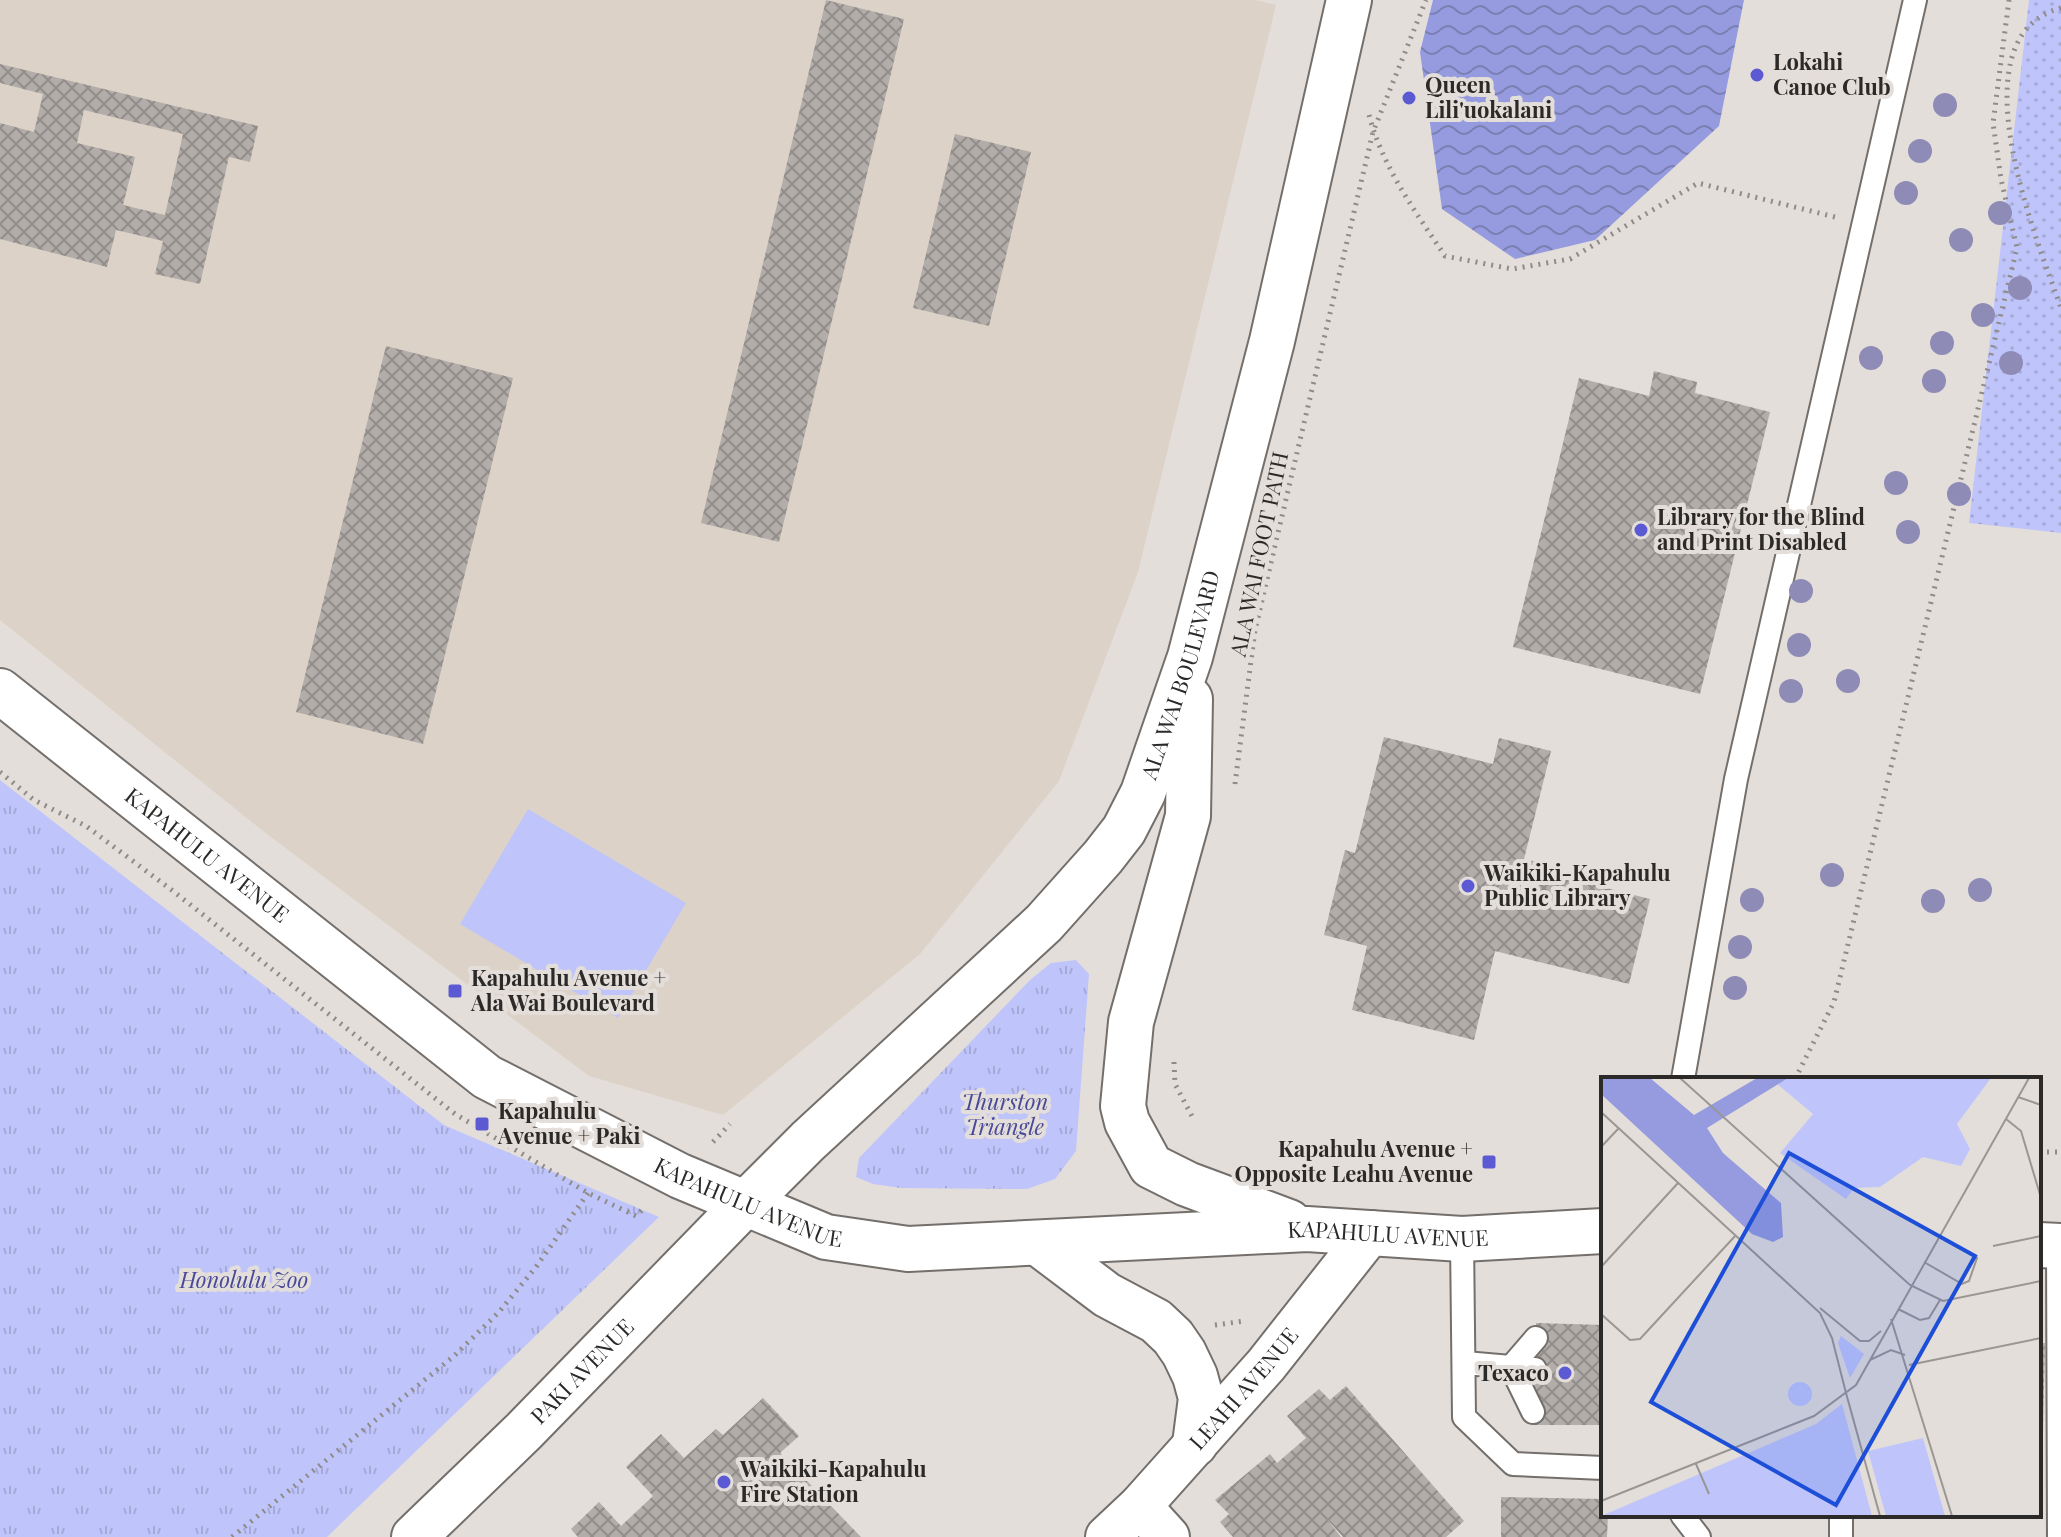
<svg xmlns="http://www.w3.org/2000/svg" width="2061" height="1537" viewBox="0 0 2061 1537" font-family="'Playfair Display',serif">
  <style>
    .built { fill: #dcd2c8 }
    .grass { fill: url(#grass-dots) }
    .park { fill: url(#park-tufts) }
    .pitch { fill: #bfc5fa }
    .water { fill: url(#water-waves) }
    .building { fill: url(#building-cross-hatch); fill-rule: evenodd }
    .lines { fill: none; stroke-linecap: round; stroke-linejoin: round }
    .service-casing { stroke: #746f6b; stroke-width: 26 }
    .minor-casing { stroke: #746f6b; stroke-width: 46 }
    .tertiary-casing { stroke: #746f6b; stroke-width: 48 }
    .secondary-casing { stroke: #746f6b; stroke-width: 48 }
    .path { stroke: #8f8b88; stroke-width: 5; stroke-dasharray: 2 6; stroke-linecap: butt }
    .service { stroke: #fff; stroke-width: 22 }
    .minor { stroke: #fff; stroke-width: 42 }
    .tertiary { stroke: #fff; stroke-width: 44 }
    .secondary { stroke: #fff; stroke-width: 44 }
    .tree { fill: #8e8cb6 }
    .poi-dot { fill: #5c5ad2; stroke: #e4deda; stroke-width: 3 }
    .labels { text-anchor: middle; stroke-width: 8; stroke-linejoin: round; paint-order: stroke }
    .poi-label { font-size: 22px; font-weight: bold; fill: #2c2a28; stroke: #e4deda; text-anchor: start }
    .street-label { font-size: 22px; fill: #2c2a28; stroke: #e4deda }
    .park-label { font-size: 22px; font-style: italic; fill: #484999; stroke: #e4deda }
    .inset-road { fill: none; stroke: #9a9693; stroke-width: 2 }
    .view { fill: #1d4ed8; fill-opacity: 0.15; stroke: #1d4ed8; stroke-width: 4 }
    .inset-edge { fill: none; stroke: #2c2a28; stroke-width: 4 }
  </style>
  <defs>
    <pattern id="grass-dots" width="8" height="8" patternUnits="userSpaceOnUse" patternTransform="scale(2)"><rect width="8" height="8" fill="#bfc5fa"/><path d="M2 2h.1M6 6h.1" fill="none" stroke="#a4a9d6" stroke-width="1.8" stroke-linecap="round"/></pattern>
    <pattern id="park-tufts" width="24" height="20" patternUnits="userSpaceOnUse" patternTransform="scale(2)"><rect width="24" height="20" fill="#bfc5fa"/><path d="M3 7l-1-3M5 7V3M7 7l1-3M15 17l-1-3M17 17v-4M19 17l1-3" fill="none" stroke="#a4a9d6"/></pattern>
    <pattern id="water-waves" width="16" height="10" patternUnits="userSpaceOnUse" patternTransform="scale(2)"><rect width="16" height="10" fill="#959bde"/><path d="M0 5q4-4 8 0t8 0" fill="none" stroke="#7a7fb4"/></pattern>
    <pattern id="building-cross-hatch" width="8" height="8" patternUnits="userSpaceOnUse" patternTransform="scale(2)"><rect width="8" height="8" fill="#b2ada9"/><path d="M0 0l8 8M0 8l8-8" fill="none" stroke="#918d8a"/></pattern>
  </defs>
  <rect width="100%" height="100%" fill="#e4deda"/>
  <path class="built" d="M0 0H1255L1276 5 1138 572 1059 781 920 954 723 1115 589 1076 263 831 0 620Z"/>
  <path class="grass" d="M2029 0H2061V533L1969 523Z"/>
  <path class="park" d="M0 780 444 1125 659 1217 327 1537H0Z
    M1076 960 1089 974 1076 1151 1055 1179 1027 1189 901 1188 873 1184 856 1177 859 1158 1030 980 1051 963Z"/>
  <path class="pitch" d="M528 809 686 903 618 1018 460 924Z"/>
  <path class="water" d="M1433 0H1744L1719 126 1595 240 1515 259 1442 209 1420 52Z"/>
  <path class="building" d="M826 0 904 19 779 542 701 523Z
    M0 64 258 126 250 162 229 157 200 284 155 274 163 241 116 230 107 267 0 239V123L34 132 43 94 0 83ZM84 110 183 134 165 215 123 205 135 157 77 143Z
    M955 134 1031 152 989 326 913 308Z
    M386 346 513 378 423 744 296 712Z
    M1654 371 1697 382 1695 393 1770 412 1700 694 1513 647 1579 378 1649 396Z
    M1384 737 1493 764 1499 738 1551 751 1524 859 1549 865 1547 873 1650 899 1629 984 1495 951 1474 1040 1352 1010 1367 946 1324 935 1345 850 1355 853Z
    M1536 1323 1603 1325V1425H1534Z
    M2039 1343H2045L2042 1477H2039Z
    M1346 1386 1464 1521 1446 1537H1343L1326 1518 1341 1537H1233L1220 1522 1229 1514 1215 1500 1270 1454 1277 1463 1306 1438 1287 1416 1319 1389 1330 1400Z
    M763 1398 799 1436 780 1453 861 1537H578L571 1529 599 1502 621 1526 653 1496 626 1467 661 1434 684 1458 716 1429 723 1435Z
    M1501 1497 1603 1499V1515H1608L1607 1537H1501Z"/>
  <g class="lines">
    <g class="service-casing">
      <path id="service" d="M1683 1079 1736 779 1915 0
        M1462 1239 1464 1417 1513 1464 1603 1468
        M2058 1246 2059 1537
        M1465 1363 1535 1369
        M1533 1412 1511 1367 1536 1338
        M1682 1515 1699 1537
        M1841 1537V1515"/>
    </g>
    <g class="minor-casing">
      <g id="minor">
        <path d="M1140 1506 1168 1537"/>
        <path id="s1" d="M1107 1537 1140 1506 1266 1365 1371 1232"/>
      </g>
    </g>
    <g class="tertiary-casing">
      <g id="tertiary">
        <path id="s2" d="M414 1537 524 1431 747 1202"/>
      </g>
    </g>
    <g class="secondary-casing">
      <g id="secondary">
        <path id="s3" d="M0 691 487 1077 680 1176 826 1237 908 1249 1307 1229 1462 1239 1603 1231"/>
        <path d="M1190 699 1188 816 1131 1022 1123 1106 1127 1122 1151 1166 1187 1184 1289 1222"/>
        <path id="s4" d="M747 1202 808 1141 1044 923 1103 857 1124 830 1143 793 1190 657 1272 341 1349 0"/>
        <path d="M1038 1243 1107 1295 1156 1321 1173 1337 1184 1353 1195 1376 1201 1398 1195 1444"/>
        <path d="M2039 1245 2061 1246"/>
      </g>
    </g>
    <path class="path" d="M2061 8C1952 37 2038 242 2061 308
      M1369 115C1383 168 1415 211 1445 256L1512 269 1570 259 1698 183 1835 217
      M0 772 34 800 86 826 173 891 455 1114 588 1193 636 1216 645 1207
      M1235 784 1255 630 1373 132 1426 0
      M1174 1062 1175 1084 1194 1120
      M1795 1079 1834 1002 2017 248 2001 179 1993 123 2009 0
      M713 1142 730 1124
      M2039 1152H2061
      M1215 1325 1245 1321
      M232 1537 454 1356 499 1312 536 1267 588 1193"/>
    <use href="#service" class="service"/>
    <use href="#minor" class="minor"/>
    <use href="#tertiary" class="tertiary"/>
    <use href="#secondary" class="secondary"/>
  </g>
  <g class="tree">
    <circle cx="1945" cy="105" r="12"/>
    <circle cx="1920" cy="151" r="12"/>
    <circle cx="1906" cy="193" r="12"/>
    <circle cx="2000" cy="213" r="12"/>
    <circle cx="1961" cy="240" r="12"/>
    <circle cx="2020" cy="288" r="12"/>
    <circle cx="1983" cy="315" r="12"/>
    <circle cx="1942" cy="343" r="12"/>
    <circle cx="1871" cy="358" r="12"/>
    <circle cx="2011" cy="363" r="12"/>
    <circle cx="1934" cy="381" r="12"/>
    <circle cx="1896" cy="483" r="12"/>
    <circle cx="1959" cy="494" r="12"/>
    <circle cx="1908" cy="532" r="12"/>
    <circle cx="1801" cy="591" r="12"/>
    <circle cx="1799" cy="645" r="12"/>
    <circle cx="1848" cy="681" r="12"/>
    <circle cx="1791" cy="691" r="12"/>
    <circle cx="1832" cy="875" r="12"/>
    <circle cx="1980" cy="890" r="12"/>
    <circle cx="1752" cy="900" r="12"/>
    <circle cx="1933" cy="901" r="12"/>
    <circle cx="1740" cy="947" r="12"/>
    <circle cx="1735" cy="988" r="12"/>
  </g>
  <g class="poi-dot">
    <circle cx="1757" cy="75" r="8"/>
    <circle cx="1409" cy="98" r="8"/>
    <circle cx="1641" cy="530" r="8"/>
    <circle cx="1468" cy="886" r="8"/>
    <rect x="447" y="983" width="16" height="16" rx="4"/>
    <rect x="474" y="1116" width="16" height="16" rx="4"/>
    <rect x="1481" y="1154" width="16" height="16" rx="4"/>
    <circle cx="1565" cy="1373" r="8"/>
    <circle cx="724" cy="1482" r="8"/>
  </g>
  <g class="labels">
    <g class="poi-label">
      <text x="1773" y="70">Lokahi<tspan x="1773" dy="25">Canoe Club</tspan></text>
      <text x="1425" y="93">Queen<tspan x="1425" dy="25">Lili'uokalani</tspan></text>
      <text x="1657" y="525">Library for the Blind<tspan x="1657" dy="25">and Print Disabled</tspan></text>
      <text x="1484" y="881">Waikiki-Kapahulu<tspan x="1484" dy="25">Public Library</tspan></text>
      <text x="471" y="986">Kapahulu Avenue +<tspan x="471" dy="25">Ala Wai Boulevard</tspan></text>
      <text x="498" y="1119">Kapahulu<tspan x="498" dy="25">Avenue + Paki</tspan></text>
      <text x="1473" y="1157" text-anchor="end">Kapahulu Avenue +<tspan x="1473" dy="25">Opposite Leahu Avenue</tspan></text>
      <text x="1549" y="1381" text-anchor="end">Texaco</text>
      <text x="740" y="1477">Waikiki-Kapahulu<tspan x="740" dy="25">Fire Station</tspan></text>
    </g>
    <g class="street-label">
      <text transform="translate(1259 554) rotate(-78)" y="8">ALA WAI FOOT PATH</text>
      <text dy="8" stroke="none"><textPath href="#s4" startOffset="696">ALA WAI BOULEVARD</textPath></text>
      <text dy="8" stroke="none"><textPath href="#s3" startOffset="264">KAPAHULU AVENUE</textPath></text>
      <text dy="8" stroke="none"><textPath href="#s3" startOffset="912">KAPAHULU AVENUE</textPath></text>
      <text dy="8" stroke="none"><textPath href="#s3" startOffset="1560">KAPAHULU AVENUE</textPath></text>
      <text dy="8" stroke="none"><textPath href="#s2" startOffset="236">PAKI AVENUE</textPath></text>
      <text dy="8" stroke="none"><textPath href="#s1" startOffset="202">LEAHI AVENUE</textPath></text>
    </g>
    <g class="park-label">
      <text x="1005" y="1110">Thurston<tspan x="1005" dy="25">Triangle</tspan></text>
      <text x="244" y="1288">Honolulu Zoo</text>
    </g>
  </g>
  <g transform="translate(1601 1077)">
    <rect width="440" height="440" fill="#e4deda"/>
    <path d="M169 1H390L356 47 369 72 360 89 322 80 279 110 253 111 245 122 179 76 212 37Z" fill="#bfc5fa"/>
    <path d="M240 259 263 277 249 301 237 266ZM241 327 271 439H0L215 347ZM322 361 344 439H285L267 374Z" fill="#bfc5fa"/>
    <path d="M187 317a12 12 0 1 1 24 0a12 12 0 1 1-24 0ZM279 386a10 10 0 1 1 20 0a10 10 0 1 1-20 0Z" fill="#bfc5fa"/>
    <path d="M0 1H49L93 38 156 1H187L106 51 122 76 180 126 182 160 172 165 151 157 0 17Z" fill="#959bde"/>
    <path class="inset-road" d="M79 1 309 208 342 224 440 204M417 20 440 28M0 35 219 236 231 261 245 316M405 42 420 54 440 121M0 70 17 52M392 169 440 159M323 185 361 207 368 204 376 181 338 160M0 190 77 106M219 231 259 264H268L280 254M297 232 319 243 328 241 339 223M0 237 29 263 39 262 135 158M290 242 351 439M269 283 290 273 304 278M308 288 440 261M245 316 279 439M95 387 108 417M0 424 213 339 255 308 428 1"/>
    <path class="view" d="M188 76 374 179 235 428 50 325Z"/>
    <rect width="440" height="440" class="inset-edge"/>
  </g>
</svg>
